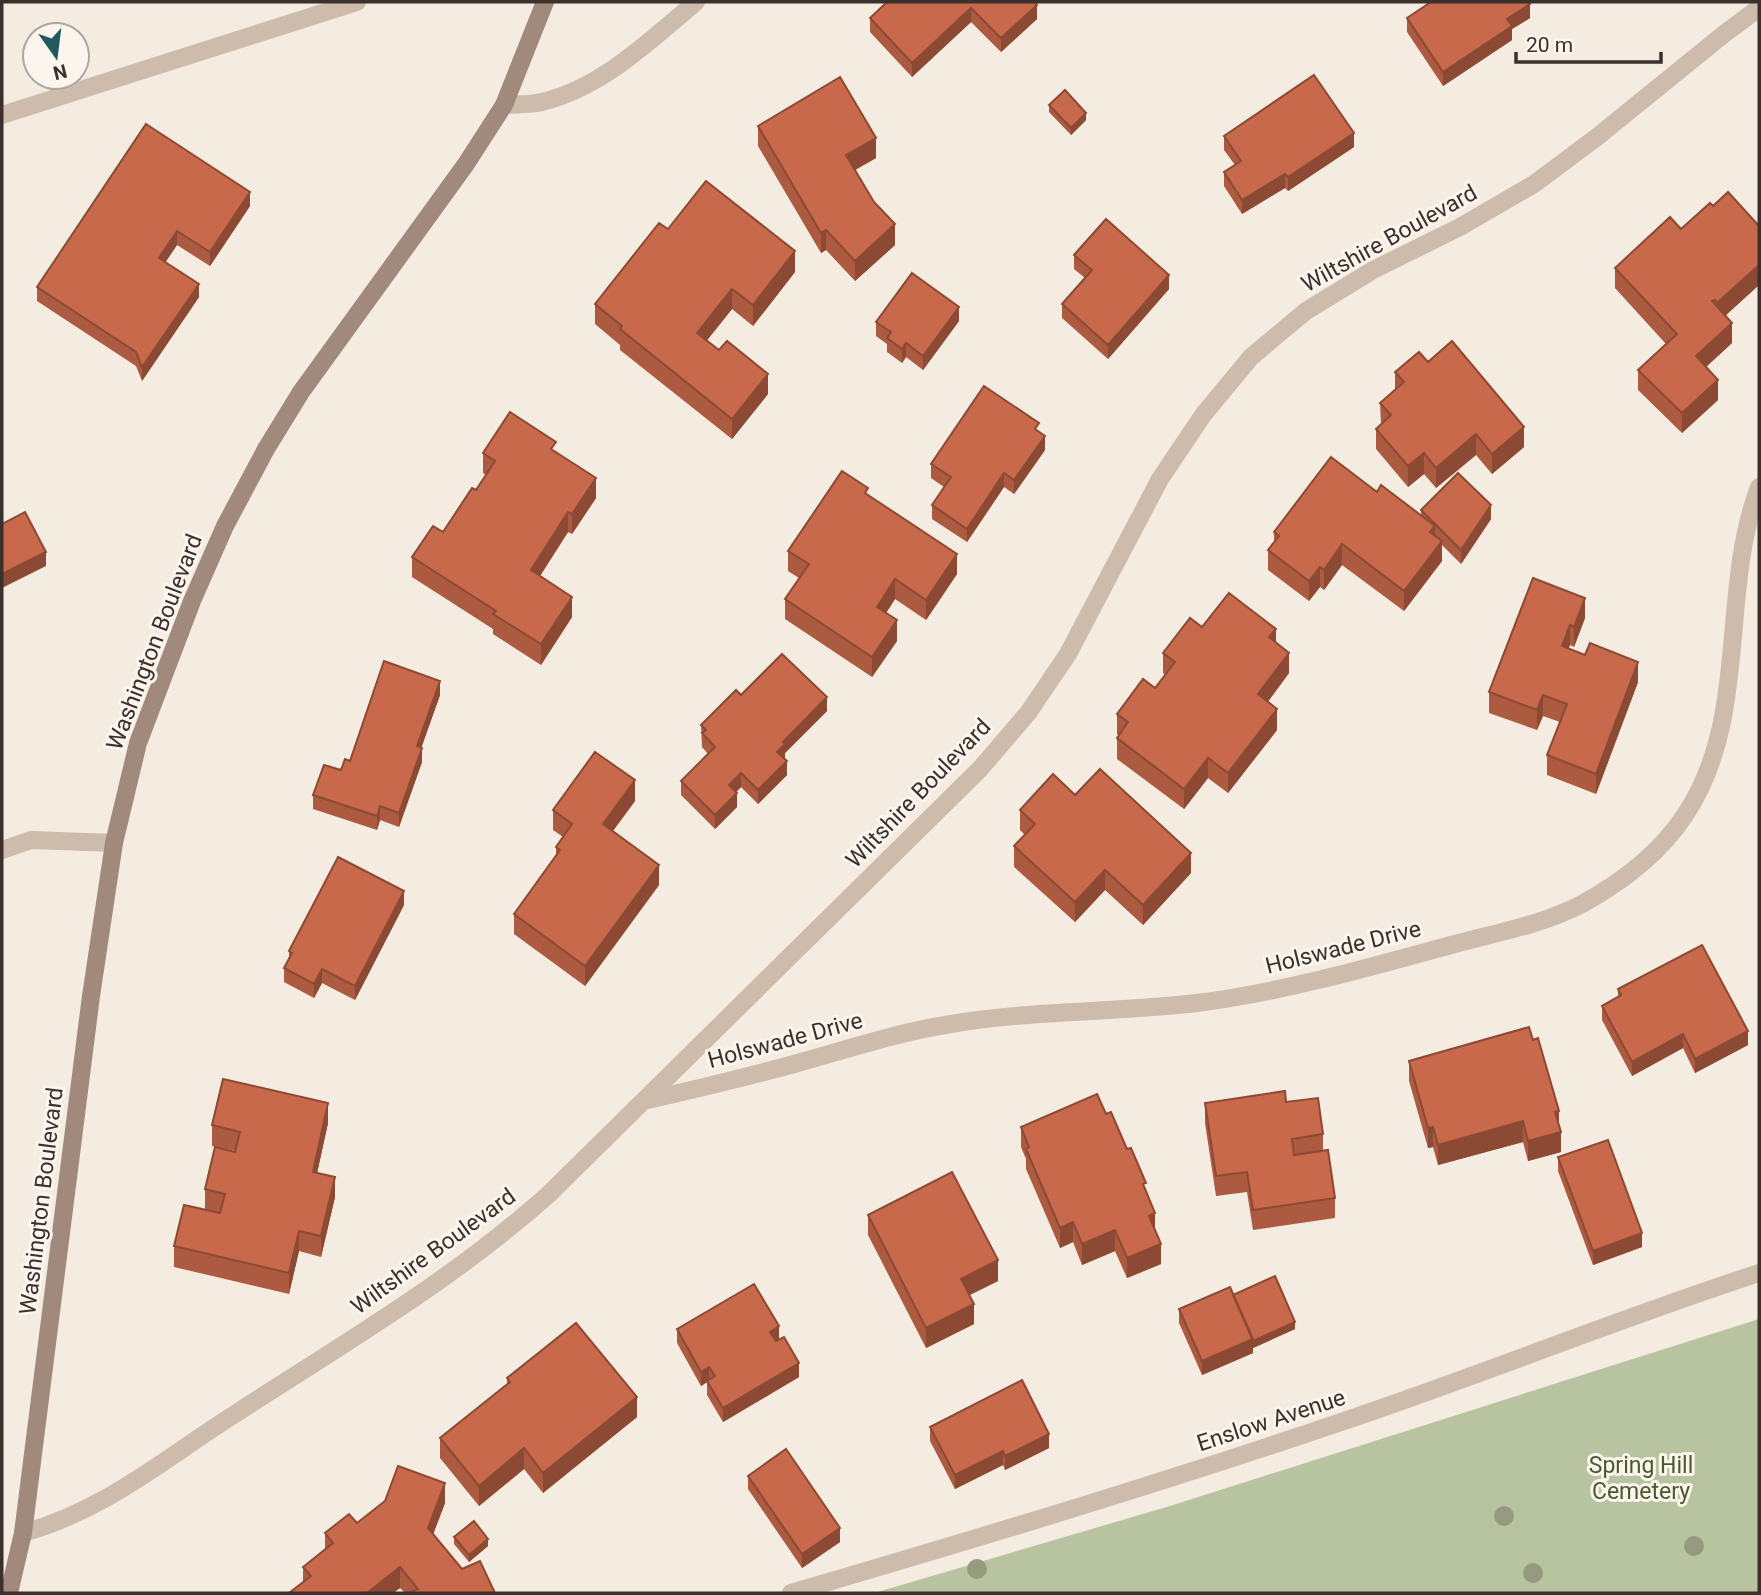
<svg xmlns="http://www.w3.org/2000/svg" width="1761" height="1595" viewBox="0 0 1761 1595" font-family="Roboto,sans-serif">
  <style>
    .green { fill: #b8c4a0 }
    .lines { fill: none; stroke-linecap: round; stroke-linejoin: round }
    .street { stroke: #cdbbac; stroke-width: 18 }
    .secondary { stroke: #a18a7d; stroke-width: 18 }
    .tree { fill: #969b7f }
    .wall { fill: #ac5a40 }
    .shaded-wall { fill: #8c4a34 }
    .building { fill: #c8694b; stroke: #8c4a34; stroke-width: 2 }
    .labels { text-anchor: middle; stroke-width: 6; stroke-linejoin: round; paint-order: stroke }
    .street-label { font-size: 23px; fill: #3b302b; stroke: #fbf5ee }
    .park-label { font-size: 23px; fill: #4a5a2e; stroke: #fbf5ee }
  </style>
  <rect width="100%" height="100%" fill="#f4ebe1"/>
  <path class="green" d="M1759 1319V1593H874L1170 1506Z"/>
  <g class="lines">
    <path class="street" d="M504 105C516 104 530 105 542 102 603 87 649 41 696 2
      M2 115 357 2
      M2 850 31 840 114 843
      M643 1101C697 1089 751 1076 805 1061 851 1048 897 1033 945 1025 1028 1010 1113 1013 1197 1003 1283 992 1367 968 1451 945 1494 933 1542 925 1582 904 1622 882 1660 853 1685 815 1750 718 1719 593 1759 487
      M23 1533C106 1510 164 1459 235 1414 343 1344 453 1280 549 1194L980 769 1028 713 1068 654 1160 479 1203 415 1251 357 1306 311 1373 270 1460 227 1534 184 1597 137 1724 34 1759 8
      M791 1593C975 1539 1159 1484 1341 1422 1481 1375 1618 1319 1759 1273"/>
    <path class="secondary" d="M9 1593 23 1533 91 996 114 843 138 743 192 601 225 526 266 449 301 392 466 164 504 105 545 2"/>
  </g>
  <g class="tree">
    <circle cx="1504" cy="1516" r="10"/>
    <circle cx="1694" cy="1546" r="10"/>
    <circle cx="977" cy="1569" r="10"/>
    <circle cx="1533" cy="1573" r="10"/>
  </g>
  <path class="wall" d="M1034 2 1037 19 1001 52 971 22 912 77 870 32V18Z
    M1407 18H1530L1512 29V40L1443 86 1407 32Z
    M1049 105 1086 120 1071 135 1049 112Z
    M146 124 250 206 210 266 177 245 165 262 199 297 142 381 136 366 37 301V287Z
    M758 126 876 158 855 170 895 245 855 281 826 250 821 253 758 146Z
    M1224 136 1354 147 1288 191 1285 188 1242 214 1224 186V172L1235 165 1224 150Z
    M1713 206 1759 226V285L1725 316 1732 343 1706 367 1718 400 1682 433 1638 390V370L1666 344 1615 288V268L1681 229Z
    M668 229 795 272 753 326 732 309 707 340 768 394 732 439 620 350V345L595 324V304Z
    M1074 255 1169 289 1108 359 1062 318V304L1085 278 1074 269Z
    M959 321 923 370 906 357 902 363 887 352V344L876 336V322Z
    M1428 362 1524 447 1492 474 1476 455 1436 488 1424 474 1408 487 1376 449V429L1381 424 1380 403 1395 390V372Z
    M1045 450 1014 494 1004 487 967 542 932 519V505L944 487 931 478V464Z
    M556 451 596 498 572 534 568 532 540 576 572 617 541 665 493 634V629L412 577V557L443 532 476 490 486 475 483 473V453Z
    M1377 492 1421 515V510L1491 519 1461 564 1442 545V561L1404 611 1342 565 1324 590 1320 587 1309 601 1268 570V550L1274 542V532Z
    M868 495 957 574 926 620 895 599 886 613 897 641 872 677 785 619V599L799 578 788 571V551Z
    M1533 578 1585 618 1574 647 1570 645 1568 648 1638 682 1596 794 1547 775V755L1560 722 1543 716 1537 730 1489 713V692Z
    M1202 627 1276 643 1289 673 1268 702 1277 730 1228 793 1208 778 1184 809 1117 759V738L1119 736 1117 734V714L1155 688 1165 675 1163 673V653Z
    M440 695 421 748 422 762 399 827 380 820 377 830 313 809V795L341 770Z
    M741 695 827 711 785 753 784 759 787 775 758 804 741 787 736 792 737 807 715 829 681 795V781L708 754 702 747 701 725Z
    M1075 795 1191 873 1143 925 1105 890 1075 922 1014 867V846L1025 835 1020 830V810Z
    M635 801 613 831 659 885 585 986 514 934V914L556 856V847L563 837 553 830V810Z
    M404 905 355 1000 322 983 314 998 284 982V968L289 958V951Z
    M1618 989 1748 1045 1695 1073 1683 1048 1632 1076 1602 1020V1006L1618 997Z
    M1409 1061 1559 1125 1561 1152 1528 1161 1523 1142 1438 1165 1433 1147 1428 1148 1409 1081Z
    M1286 1102 1323 1134V1151L1335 1198V1218L1253 1230 1247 1192 1216 1196 1205 1123V1103Z
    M1106 1114 1146 1193 1155 1231 1161 1264 1127 1278 1115 1251 1082 1265 1073 1242 1060 1248 1026 1169V1159L1021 1147V1127Z
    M328 1123 317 1173 335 1197 321 1257 299 1251 289 1294 174 1267V1246L205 1209V1189L235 1152 236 1151 212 1146V1125Z
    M1558 1157 1642 1247 1593 1265 1558 1171Z
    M868 1215 998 1281 970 1295 974 1324 926 1348 868 1235Z
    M1233 1295 1295 1329 1253 1348V1353L1202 1375 1179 1323V1309Z
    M677 1329 779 1340 799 1377 723 1422 707 1395V1382L701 1386 677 1343Z
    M507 1378 637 1417 543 1493 524 1469 479 1506 440 1458V1438L507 1385Z
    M930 1427 1049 1448 1005 1470 1003 1465 955 1489 930 1441Z
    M748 1476 840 1542 802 1568 748 1489Z
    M445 1503 433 1534 462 1569 495 1593H405L400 1588 393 1593H289L303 1582V1567L325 1549V1533L357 1523Z
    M454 1537 488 1546 469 1562 454 1544Z"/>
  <path class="shaded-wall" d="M1530 4V18L1512 29V40L1443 86V72L1507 19Z
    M1037 5V19L1001 52V38Z
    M971 8V22L912 77V63Z
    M1086 113V120L1071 135V128Z
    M1354 133V147L1288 191V177Z
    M876 138V158L846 175V155Z
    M1285 174V188L1242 214V200Z
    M250 192V206L210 266V252Z
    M895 224V245L855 281V261Z
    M826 230V250L821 253V233Z
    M177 231V245L159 272V258Z
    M795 251V272L753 326V305Z
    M1759 255V285L1717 323V303Z
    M1169 275V289L1108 359V345Z
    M199 284V297L142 381V367Z
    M732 289V309L697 353V333Z
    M959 307V321L923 370V356Z
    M1732 323V343L1696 376V356Z
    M906 343V357L902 363V349Z
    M768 374V394L732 439V419Z
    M1718 380V400L1682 433V413Z
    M1524 427V447L1492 474V454Z
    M1476 434V455L1436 488V468Z
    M1045 436V450L1014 494V480Z
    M1424 453V474L1408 487V466Z
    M1004 473V487L967 542V529Z
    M596 478V498L572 534V514Z
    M1491 505V519L1461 564V550Z
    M568 512V532L531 590V570Z
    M1435 526V546L1430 532Z
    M1442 541V561L1404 611V591Z
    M1342 544V565L1324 590V570Z
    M46 552V566L2 588V574Z
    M957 554V574L926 620V600Z
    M1320 567V587L1309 601V581Z
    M895 579V599L877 627V607Z
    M572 597V617L541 665V644Z
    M1585 598V618L1574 647V627Z
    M897 620V641L872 677V657Z
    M1570 625V645L1562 666V646Z
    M1276 629V649L1269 637Z
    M1289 653V673L1258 714V694Z
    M1638 662V682L1596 794V774Z
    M440 681V695L417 760V746Z
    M1543 695V716L1537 730V710Z
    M827 697V711L785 753V758L777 766V752L783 742Z
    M1277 709V730L1228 793V773Z
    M422 748V762L399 827V813Z
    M1208 758V778L1184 809V789Z
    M787 761V775L758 804V790Z
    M741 773V787L729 799V785Z
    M635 780V801L603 844V824Z
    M737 793V807L715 829V815Z
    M380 806V820L377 830V816Z
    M1191 853V873L1143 925V905Z
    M659 865V885L585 986V966Z
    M1105 870V890L1075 922V902Z
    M404 891V905L355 1000V986Z
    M322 969V983L314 998V984Z
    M1748 1031V1045L1695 1073V1059Z
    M1683 1034V1048L1632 1076V1062Z
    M328 1103V1123L313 1192V1172Z
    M1559 1111V1131L1555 1112Z
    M1523 1121V1142L1438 1165V1145Z
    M1433 1127V1147L1428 1148V1128Z
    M1561 1132V1152L1528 1161V1141Z
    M335 1177V1197L321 1257V1236Z
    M1155 1213V1233L1149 1216Z
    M1073 1222V1242L1060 1248V1228Z
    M1115 1230V1251L1082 1265V1244Z
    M299 1231V1251L289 1294V1273Z
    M1642 1233V1247L1593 1265V1251Z
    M1161 1244V1264L1127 1278V1258Z
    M998 1260V1281L961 1299V1279Z
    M974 1304V1324L926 1348V1328Z
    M1295 1322V1329L1253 1348V1341Z
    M779 1326V1340L770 1346V1332Z
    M1253 1339V1353L1202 1375V1361Z
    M799 1363V1377L723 1422V1408Z
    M709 1367V1381L701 1386V1372Z
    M637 1397V1417L543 1493V1473Z
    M1049 1434V1448L1005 1470V1456Z
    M524 1448V1469L479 1506V1486Z
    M1003 1451V1465L955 1489V1475Z
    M445 1483V1503L428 1548V1528Z
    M840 1528V1542L802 1568V1554Z
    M488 1539V1546L469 1562V1555Z
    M400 1567V1588L393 1593H367Z"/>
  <path class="building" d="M887 2H1034L1037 5 1001 38 971 8 912 63 870 18Z
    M1431 2H1528L1530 4 1507 19 1512 26 1443 72 1407 18Z
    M1314 75 1354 133 1288 177 1285 174 1242 200 1224 172 1241 161 1224 136Z
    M840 77 876 138 846 155 874 202 895 224 855 261 826 230 821 233 758 126Z
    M1065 90 1086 113 1071 128 1049 105Z
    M146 124 250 192 210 252 177 231 159 258 199 284 142 367 136 352 37 287Z
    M706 181 795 251 753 305 732 289 697 333 719 350 727 341 768 374 732 419 620 329 622 326 595 304 659 223 668 229Z
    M1728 192 1759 226V265L1717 303 1715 300 1712 301 1732 323 1696 356 1718 380 1682 413 1638 370 1677 334 1615 268 1670 217 1681 229 1710 203 1713 206Z
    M1106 219 1169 275 1108 345 1062 304 1092 270 1074 255Z
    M912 273 959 307 923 356 906 343 902 349 887 338 891 332 876 322Z
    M1452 341 1524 427 1492 454 1476 434 1436 468 1424 453 1408 466 1376 429 1391 415 1380 403 1404 382 1395 372 1419 352 1428 362Z
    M984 386 1039 423 1035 429 1045 436 1014 480 1004 473 967 529 932 505 951 477 931 464Z
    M510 412 556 442 551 449 596 478 572 514 568 512 531 570 572 597 541 644 493 614 496 611 412 557 433 526 443 532 472 488 476 490 495 461 483 453Z
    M1331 457 1377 492 1381 485 1435 526 1430 532 1442 541 1404 591 1342 544 1324 570 1320 567 1309 581 1268 550 1279 536 1274 532Z
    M842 471 868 488 865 493 957 554 926 600 895 579 877 607 897 620 872 657 785 599 809 564 788 551Z
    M1458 473 1491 505 1461 550 1421 510Z
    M25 512 46 552 2 574V524Z
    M1533 578 1585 598 1574 627 1570 625 1562 646 1585 655 1590 643 1638 662 1596 774 1547 755 1567 704 1543 695 1537 710 1489 692Z
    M1229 593 1276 629 1269 637 1289 653 1258 694 1277 709 1228 773 1208 758 1184 789 1117 738 1128 722 1117 714 1143 679 1155 688 1175 662 1163 653 1190 618 1202 627Z
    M782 654 827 697 783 742 785 744 777 752 787 761 758 790 741 773 729 785 737 793 715 815 681 781 715 747 702 733 706 730 701 725 736 690 741 695Z
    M384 661 440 681 417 746 422 748 399 813 380 806 377 816 313 795 324 765 341 770 345 759 350 761Z
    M595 752 635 780 603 824 659 865 585 966 514 914 560 850 556 847 572 824 553 810Z
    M1100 769 1191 853 1143 905 1105 870 1075 902 1014 846 1035 824 1020 810 1053 774 1075 795Z
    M338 857 404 891 355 986 322 969 314 984 284 968 292 953 289 951Z
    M1702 945 1748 1031 1695 1059 1683 1034 1632 1062 1602 1006 1621 995 1618 989Z
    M1529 1027 1533 1040 1538 1038 1559 1111 1555 1112 1561 1132 1528 1141 1523 1121 1438 1145 1433 1127 1428 1128 1409 1061Z
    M223 1079 328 1103 313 1172 335 1177 321 1236 299 1231 289 1273 174 1246 184 1205 220 1213 225 1194 205 1189 215 1147 235 1152 240 1132 212 1125Z
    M1285 1091 1286 1102 1318 1098 1323 1134 1292 1139 1294 1155 1328 1150 1335 1198 1253 1210 1247 1172 1216 1176 1205 1103Z
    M1097 1094 1106 1114 1111 1112 1127 1149 1131 1148 1146 1183 1143 1184 1155 1213 1149 1216 1161 1244 1127 1258 1115 1230 1082 1244 1073 1222 1060 1228 1026 1149 1029 1147 1021 1127Z
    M1608 1140 1642 1233 1593 1251 1558 1157Z
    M952 1172 998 1260 961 1279 974 1304 926 1328 868 1215Z
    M1275 1276 1295 1322 1253 1341 1233 1295Z
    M754 1284 779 1326 770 1332 776 1341 784 1337 799 1363 723 1408 707 1381 715 1376 709 1367 701 1372 677 1329Z
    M1230 1287 1253 1339 1202 1361 1179 1309Z
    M576 1323 637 1397 543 1473 524 1448 479 1486 440 1438 510 1382 507 1378Z
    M1022 1380 1049 1434 1005 1456 1003 1451 955 1475 930 1427Z
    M786 1449 840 1528 802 1554 748 1476Z
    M398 1466 445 1483 428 1528 462 1569 480 1561 495 1593H409L418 1589 400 1567 367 1593H289L311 1576 303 1567 333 1543 325 1533 349 1514 357 1523 385 1501Z
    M474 1521 488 1539 469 1555 454 1537Z"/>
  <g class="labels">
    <g class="street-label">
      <text transform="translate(1389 238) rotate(-29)" y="8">Wiltshire Boulevard</text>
      <text transform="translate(154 642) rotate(-69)" y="8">Washington Boulevard</text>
      <text transform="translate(918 793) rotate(-46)" y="8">Wiltshire Boulevard</text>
      <text transform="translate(1343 947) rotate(-14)" y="8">Holswade Drive</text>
      <text transform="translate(785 1040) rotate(-15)" y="8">Holswade Drive</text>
      <text transform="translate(41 1201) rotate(-83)" y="8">Washington Boulevard</text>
      <text transform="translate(433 1251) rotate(-36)" y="8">Wiltshire Boulevard</text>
      <text transform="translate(1271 1420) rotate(-18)" y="8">Enslow Avenue</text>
    </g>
    <g class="park-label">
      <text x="1641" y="1473">Spring Hill<tspan x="1641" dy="26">Cemetery</tspan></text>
    </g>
  </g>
  <rect width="1761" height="1595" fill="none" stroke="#3b302b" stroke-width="7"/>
  <g transform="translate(56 56) rotate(166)"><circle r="33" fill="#fbf5ee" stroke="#aea6a0" stroke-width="2"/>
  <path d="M0-5L12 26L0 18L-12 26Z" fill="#1f5a5e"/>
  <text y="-10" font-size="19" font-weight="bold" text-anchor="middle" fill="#3b302b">N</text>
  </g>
  <path d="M1516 52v10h145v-10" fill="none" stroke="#3b302b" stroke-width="3.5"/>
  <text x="1526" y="52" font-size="21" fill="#3b302b" stroke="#fbf5ee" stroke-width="5" paint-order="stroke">20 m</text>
</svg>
